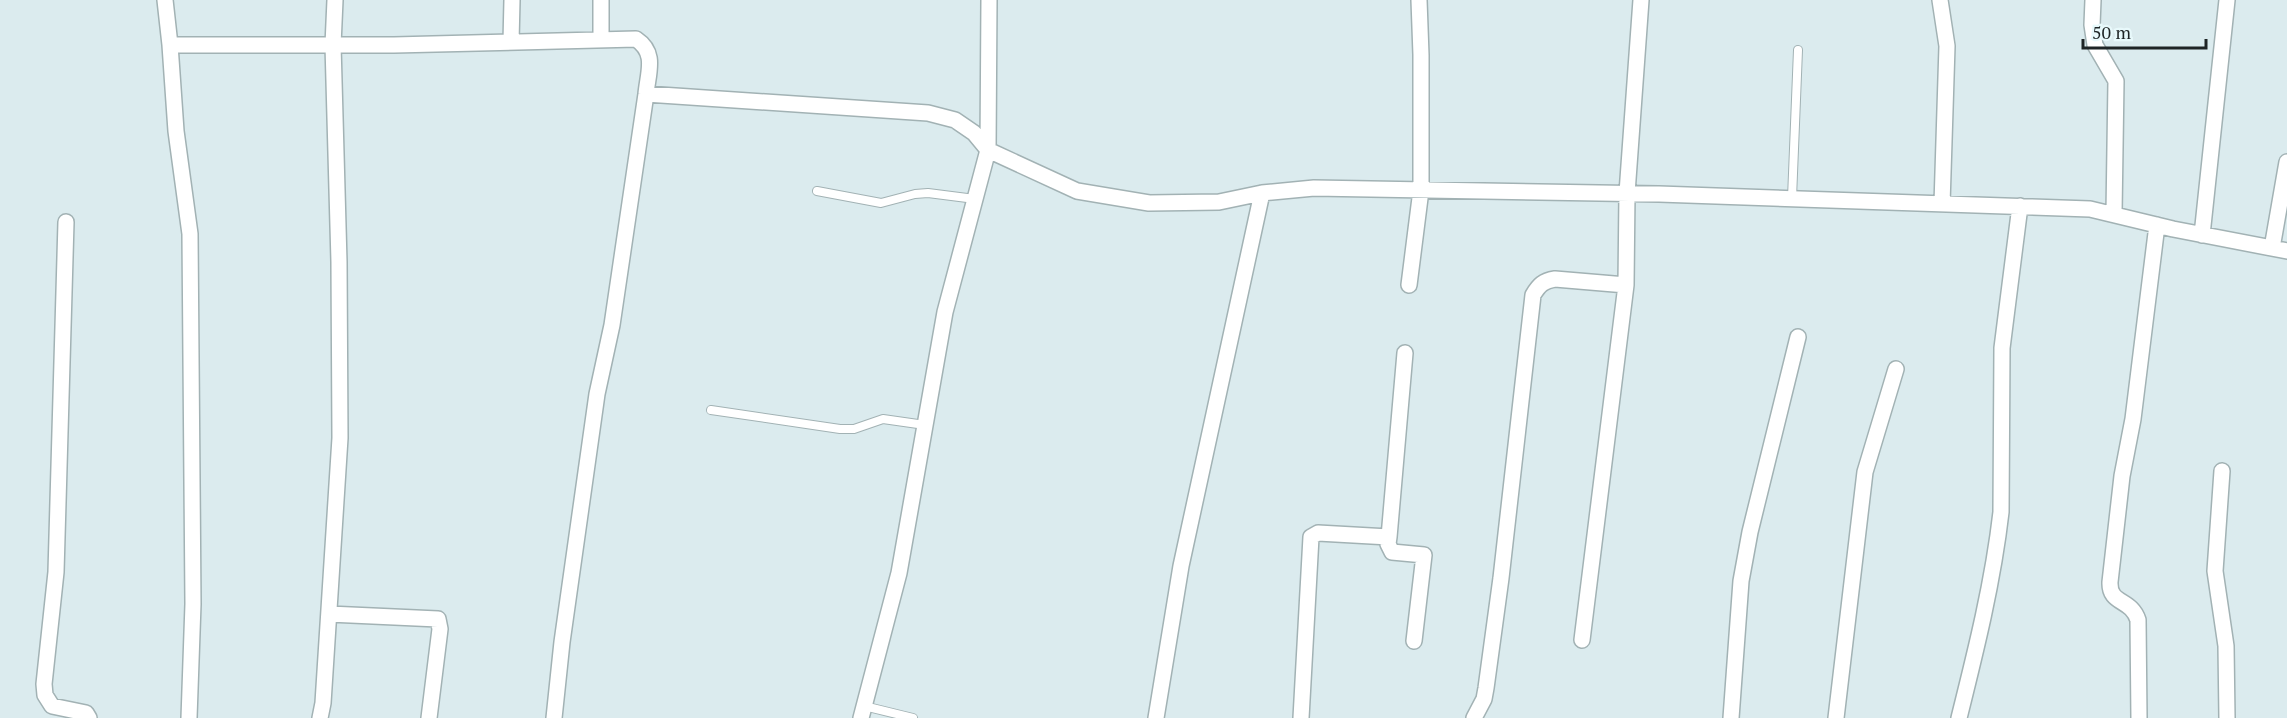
<svg xmlns="http://www.w3.org/2000/svg" width="2287" height="718" viewBox="0 0 2287 718" font-family="'PT Serif',serif">
  <style>
    .lines { fill: none; stroke-linecap: round; stroke-linejoin: round }
    .service-casing { stroke: #a2b2b4; stroke-width: 10 }
    .minor-casing { stroke: #a2b2b4; stroke-width: 18 }
    .service { stroke: #fff; stroke-width: 8 }
    .minor { stroke: #fff; stroke-width: 15 }
  </style>
  <rect width="100%" height="100%" fill="#dbebee"/>
  <g class="lines">
    <g class="service-casing">
      <path id="service" d="M817 191 881 203 915 194 928 193 975 199
        M1792 198 1798 50
        M711 410 840 429H854L883 419 925 425
        M864 706 913 718"/>
    </g>
    <g class="minor-casing">
      <path id="minor" d="M165 0 170 45
        M1940 0 1947 46 1942 204
        M2093 0 2092 25 2095 45 2116 81 2114 213
        M601 40V0
        M511 42 512 0
        M646 94 928 113 955 120 974 133 988 150 1077 191 1149 203 1219 202 1262 193 1314 188 1659 194 2090 209 2173 229 2287 251
        M66 222 56 572 44 684 45 695 52 706 86 713 89 718
        M2202 235 2227 0
        M2272 248 2287 162
        M1409 285 1421 190V55L1419 0
        M2222 471 2215 571 2226 646 2227 718
        M1389 537 1388 544 1392 552 1424 555 1414 641
        M329 614 438 619 440 629 429 718
        M1582 640 1626 285
        M189 718 193 604 190 234 176 131 170 45H394L636 39C657 53 648 72 646 94L612 325 597 394 562 642 554 718
        M320 718 323 703 340 438 339 262 333 45 335 0
        M861 718 899 573 945 312 988 150 989 0
        M1156 718 1181 566 1262 193
        M1301 718 1311 537 1318 533 1389 537 1405 353
        M1474 718 1484 699 1486 688 1501 578 1533 295C1539 285 1543 281 1555 279L1626 285 1627 193 1641 0
        M1731 718 1741 581 1750 532 1798 337
        M1836 718 1865 472 1896 369
        M1959 718C1976 650 1993 582 2001 512L2002 348 2020 206
        M2139 718 2138 620C2131 598 2109 605 2110 582L2122 476 2133 419 2157 225"/>
    </g>
    <use href="#service" class="service"/>
    <use href="#minor" class="minor"/>
  </g>
  <path d="M2083 39v9h123v-9" fill="none" stroke="#1e2425" stroke-width="3"/>
  <text x="2092" y="39" font-size="18" fill="#1e2425" stroke="#e8f9fb" stroke-width="4.5" paint-order="stroke">50 m</text>
</svg>
